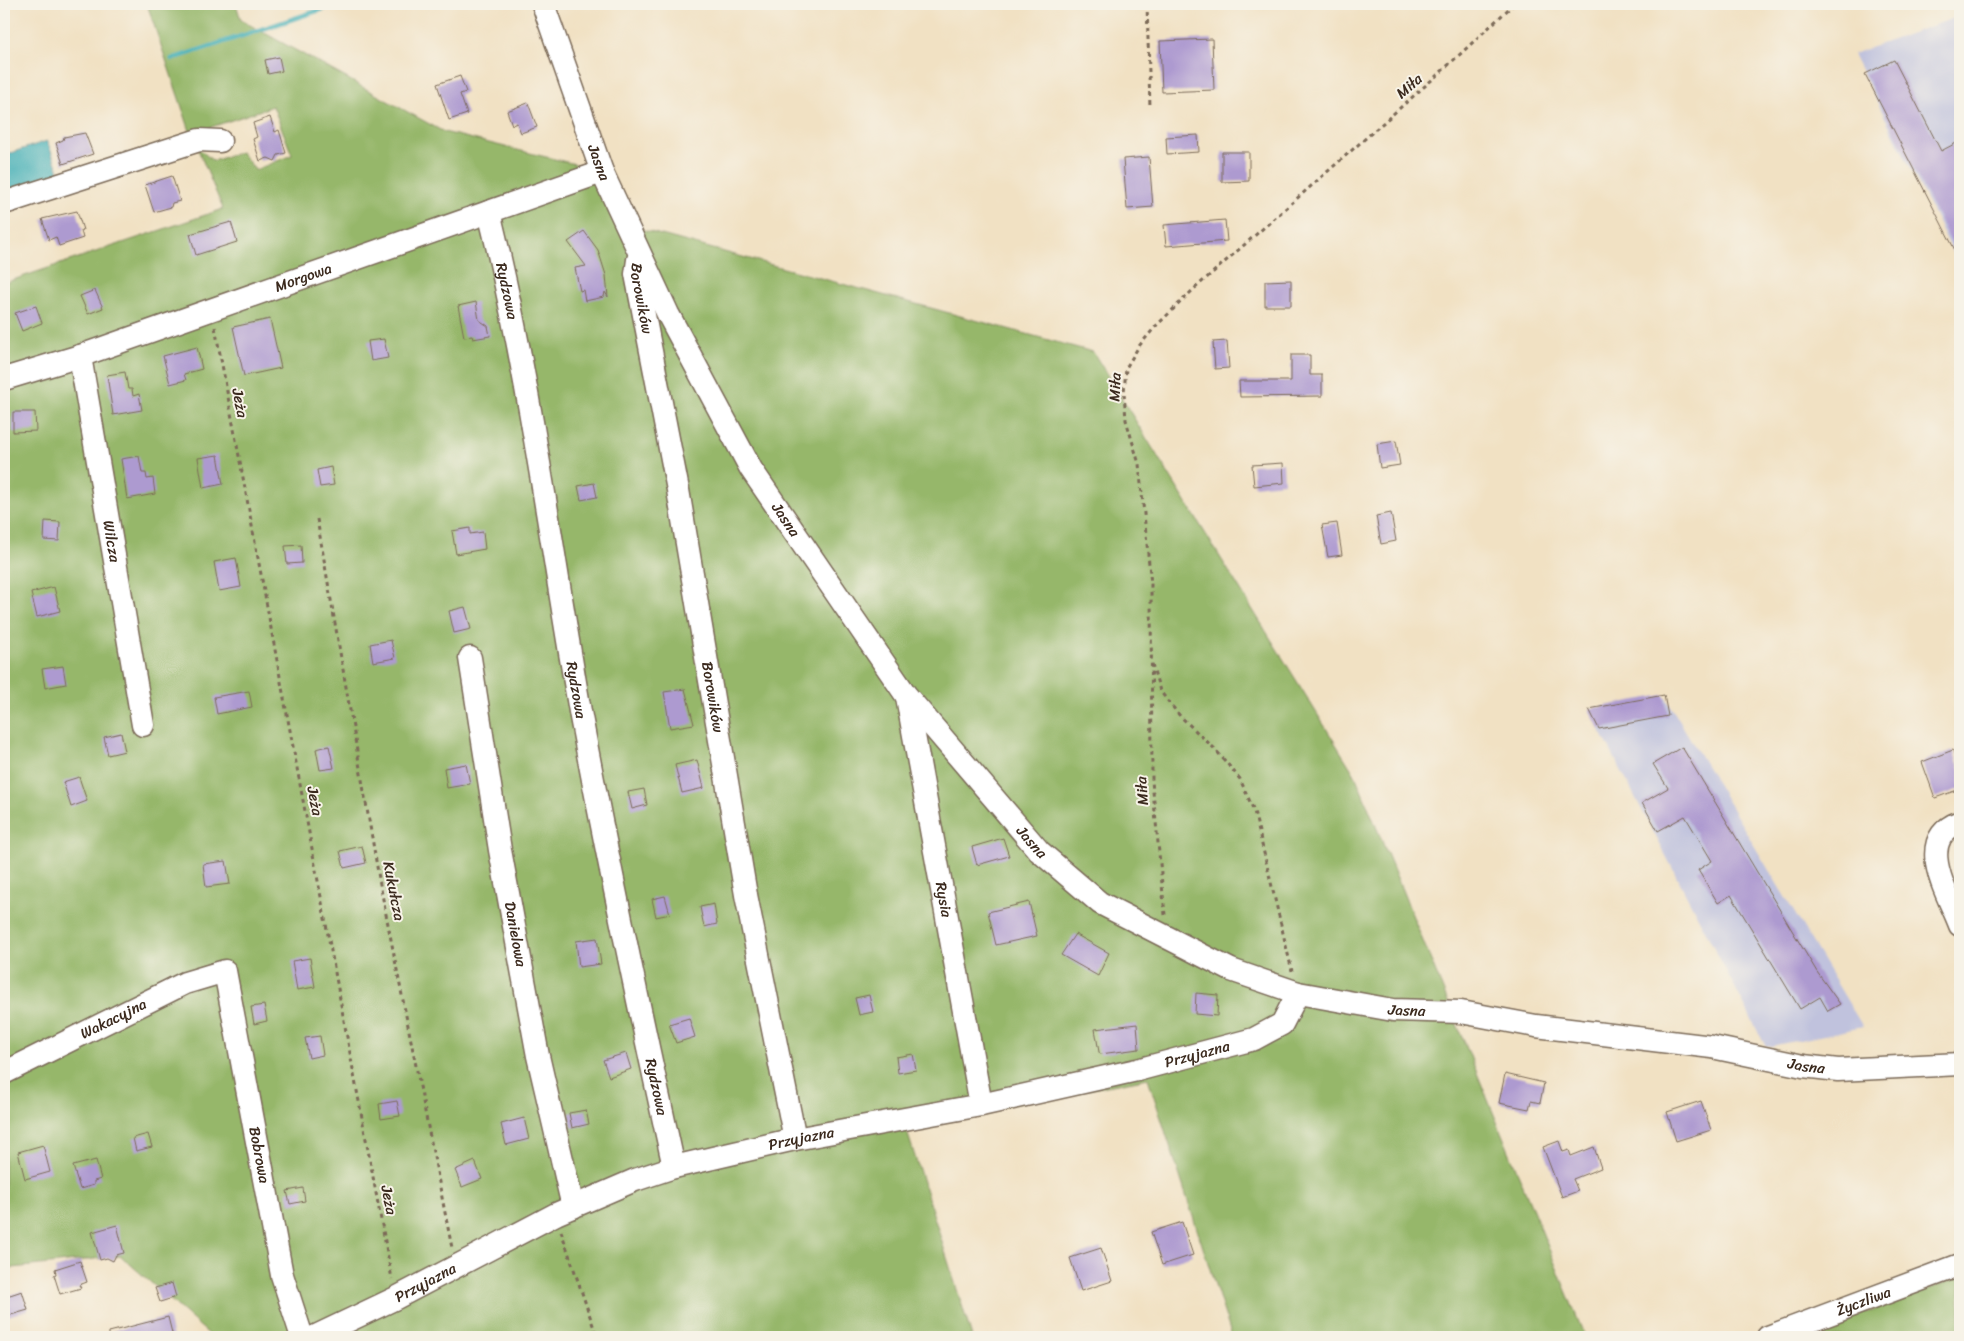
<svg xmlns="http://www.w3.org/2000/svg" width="1964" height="1341" viewBox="0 0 1964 1341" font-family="Sriracha,sans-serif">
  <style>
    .industrial { fill: #c0c2dd }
    .forest { fill: #96b76b; stroke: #687044 }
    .water { fill: #3bacb4; stroke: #3b6b69 }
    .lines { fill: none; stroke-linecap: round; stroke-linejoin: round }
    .stream { stroke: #3bacb4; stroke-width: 5 }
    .building { fill: #ad9ad0 }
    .minor-casing { stroke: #7b6a58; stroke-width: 25 }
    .path { stroke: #7b6a58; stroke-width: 3; stroke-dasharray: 4 4; stroke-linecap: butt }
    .minor { stroke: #fff; stroke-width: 22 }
    .labels { text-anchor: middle; stroke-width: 4; stroke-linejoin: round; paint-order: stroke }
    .street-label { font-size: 15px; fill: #3b2a1e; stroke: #f7f3e8 }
  </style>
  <rect width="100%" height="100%" fill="#f7f3e8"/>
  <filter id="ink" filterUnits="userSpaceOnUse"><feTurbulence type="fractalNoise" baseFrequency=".02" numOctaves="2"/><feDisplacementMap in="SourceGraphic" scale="10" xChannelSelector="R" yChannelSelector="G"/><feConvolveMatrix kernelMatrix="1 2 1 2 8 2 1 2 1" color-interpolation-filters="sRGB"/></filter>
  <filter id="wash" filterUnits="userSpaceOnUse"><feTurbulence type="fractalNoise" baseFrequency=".0096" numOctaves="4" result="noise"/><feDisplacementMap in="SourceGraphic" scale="20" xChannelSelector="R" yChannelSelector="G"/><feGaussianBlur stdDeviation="1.12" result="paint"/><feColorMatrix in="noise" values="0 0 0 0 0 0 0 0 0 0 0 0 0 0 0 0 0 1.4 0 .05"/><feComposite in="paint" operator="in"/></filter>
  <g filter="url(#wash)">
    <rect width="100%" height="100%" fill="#f1e1c3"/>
    <path class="industrial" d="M1960 16V266L1853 54Z
      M1664 695 1863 1027 1766 1047 1589 709Z"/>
    <path class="forest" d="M147 4H236L241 20 444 132 587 167 643 230 1093 352 1355 775 1585 1337H1232L1148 1078 905 1125 972 1337H212L121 1256 4 1269V283L223 209 197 147 213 161 241 152 255 170 292 155 273 106 191 134Z
      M1960 1277V1337H1801Z"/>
    <path class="water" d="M47 141 61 176 5 192 4 155Z"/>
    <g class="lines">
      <path class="stream" d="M172 59 338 4"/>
    </g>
    <g id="blocks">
      <path class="building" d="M1212 39 1214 90 1162 92 1160 41Z
        M279 57 282 71 268 74 265 60Z
        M1894 60 1941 151 1960 141V260L1865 74Z
        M460 76 466 92 460 94 467 114 449 120 437 84Z
        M528 103 537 127 521 133 517 123 512 125 507 111Z
        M270 117 275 132 279 130 286 153 278 155 275 161 268 158 260 161 253 139 257 137 253 123Z
        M85 133 93 154 63 164 56 143 63 140 64 137Z
        M1198 135 1199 152 1167 154 1166 137Z
        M1222 152H1249V181L1222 182Z
        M1149 157 1153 207 1127 209 1123 159Z
        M172 176 180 201 172 203 171 207 154 212 145 185Z
        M77 211 83 230 81 231 83 238 59 246 56 237 49 240 42 219Z
        M1225 220 1227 241 1166 246 1164 225Z
        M231 222 237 242 196 255 190 234Z
        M584 231 598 250 606 275 608 297 605 292 604 297 585 301 583 290 580 291 575 268 586 266 568 242Z
        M1291 280V306H1265V281Z
        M95 290 103 308 88 314 80 296Z
        M476 302 479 320 488 326 490 336 473 339 472 336 464 337 458 306Z
        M36 306 42 323 22 331 15 313Z
        M270 319 281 368 244 376 233 327Z
        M384 339 388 358 371 361 368 341Z
        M1227 341 1229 368 1215 369 1213 342Z
        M197 347 202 369 184 374 186 380 170 384 163 356Z
        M1291 355H1310V375H1322V396L1240 397 1239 381H1291Z
        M125 372 128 389H132L133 396 139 394 142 410 113 415 107 375Z
        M13 412H35L36 431 13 432Z
        M1396 441 1400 465 1380 468 1377 444Z
        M218 455 223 484 203 488 198 458Z
        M139 456 142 473H146L147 479 153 478 155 494 127 499 121 459Z
        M1283 463 1284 483 1254 486 1252 465Z
        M331 467 334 485 320 487 317 470Z
        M594 483 597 497 581 500 578 486Z
        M1391 513 1396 541 1381 544 1376 516Z
        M45 521 60 522 59 541 44 540Z
        M1337 523 1342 555 1328 557 1322 525Z
        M470 528V534L483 532 485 549 456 554 452 531Z
        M301 545 302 563 287 564 285 546Z
        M236 558 241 587 219 591 214 562Z
        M54 587 60 611 37 617 31 593Z
        M465 607 471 629 454 633 449 611Z
        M391 640 395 658 373 662 370 644Z
        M63 666 66 684 45 688 42 669Z
        M685 689 694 724 670 728 664 692Z
        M249 691 252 707 217 714 214 697Z
        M1664 695 1668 716 1599 729 1589 709Z
        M121 733 125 751 108 755 104 737Z
        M329 746 334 768 320 770 316 749Z
        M1682 747 1817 972 1840 1004 1828 1011 1820 997 1800 1009 1731 895 1718 903 1698 870 1712 861 1685 816 1658 831 1642 803 1668 788 1653 764Z
        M1953 750 1960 769V789L1935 798 1922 762Z
        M697 760 704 788 682 793 675 765Z
        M466 764 470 784 447 788 444 768Z
        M79 777 87 801 71 807 63 782Z
        M644 789 647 805 632 809 628 792Z
        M1003 838 1009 856 977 865 972 847Z
        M362 846 366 863 344 868 340 851Z
        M226 861 230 884 206 887 203 864Z
        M665 896 670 914 656 917 652 899Z
        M1029 902 1037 936 996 945 988 912Z
        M714 904 717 924 704 927 700 907Z
        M1075 934 1109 953 1098 976 1061 955Z
        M597 938 601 964 579 967 576 941Z
        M310 958 315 987 297 990 292 961Z
        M1196 993 1218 995 1217 1016 1195 1014Z
        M869 995 873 1012 859 1015 855 998Z
        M264 1005 267 1021 254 1024 251 1007Z
        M689 1018 695 1037 676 1043 669 1024Z
        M1137 1024 1139 1049 1100 1054 1099 1052 1095 1029Z
        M320 1036 323 1055 309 1058 305 1038Z
        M626 1053 631 1069 609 1077 603 1060Z
        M913 1054 916 1070 898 1073 896 1057Z
        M1505 1074 1544 1083 1540 1103 1531 1101 1529 1109 1499 1103Z
        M397 1101 400 1116 381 1119 379 1104Z
        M1701 1101 1711 1130 1676 1141 1667 1112Z
        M586 1110 589 1124 572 1128 569 1113Z
        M524 1118 529 1139 506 1145 501 1124Z
        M148 1134 152 1147 136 1151 133 1138Z
        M1559 1141 1563 1152 1569 1150 1571 1156 1594 1147 1601 1168 1573 1179 1578 1191 1562 1197 1543 1147Z
        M43 1145 50 1172 25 1179 18 1152Z
        M96 1160 101 1179 94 1181V1185L80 1189 73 1166Z
        M475 1161 482 1179 462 1187 455 1170Z
        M303 1188 305 1201 290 1204 287 1191Z
        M1182 1222 1193 1255 1162 1265 1151 1232Z
        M117 1225 124 1253 116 1255 113 1261 107 1258 100 1260 92 1232Z
        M1101 1248 1112 1281 1081 1291 1070 1258Z
        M80 1261 87 1282 79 1285 81 1288 60 1294 54 1275 56 1274 55 1269Z
        M172 1283 176 1297 160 1302 155 1288Z
        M22 1291 28 1310 4 1317V1297Z
        M168 1317 173 1337H109V1332Z"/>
    </g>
  </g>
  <g filter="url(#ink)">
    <use href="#blocks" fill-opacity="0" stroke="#7b6a58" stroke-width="1"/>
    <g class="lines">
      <g class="minor-casing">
        <g id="minor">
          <path id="s1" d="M543 4 602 172 668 314 751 469 906 695 1039 851 1100 903 1231 970 1298 993 1393 1010 1461 1012 1536 1026 1712 1047 1803 1066 1838 1070 1960 1064"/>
          <path d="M4 203 199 140 220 141"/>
          <path id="s2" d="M489 212C530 378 551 548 581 717 609 867 641 1017 674 1167"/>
          <path id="s3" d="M638 260 636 274 678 490 746 895 795 1139"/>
          <path id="s4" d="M80 356 143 725"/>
          <path id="s5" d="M4 379 80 356 602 172"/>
          <path id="s6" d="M470 658 500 850 538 1056 573 1207"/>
          <path id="s7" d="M907 697 981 1105"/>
          <path d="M1960 822C1913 840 1948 893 1960 925"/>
          <path id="s8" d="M4 1073 185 983 225 971 282 1275 302 1337"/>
          <path id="s9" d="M314 1337 396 1298 556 1214 635 1180 674 1167 795 1139 981 1105 1137 1070 1254 1039 1282 1024 1298 993"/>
          <path id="s10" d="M1768 1337 1960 1265"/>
        </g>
      </g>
      <path class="path" d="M1147 4 1150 108
        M215 327 392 1279
        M317 519 380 884 452 1248
        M1152 664 1160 691 1180 716 1215 749 1240 779 1254 811 1292 971
        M1165 915 1152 781 1151 584 1139 464 1126 420 1124 393 1126 368 1139 346 1156 326 1194 289 1442 71 1514 4
        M561 1231 597 1337"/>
      <use href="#minor" class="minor"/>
    </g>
  </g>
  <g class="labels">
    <g class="street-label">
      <text transform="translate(1409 86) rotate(-41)" y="5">Miła</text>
      <text dy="5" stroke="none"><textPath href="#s1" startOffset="168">Jasna</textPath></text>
      <text dy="5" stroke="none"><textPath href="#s5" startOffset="316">Morgowa</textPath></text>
      <text dy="5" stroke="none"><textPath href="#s2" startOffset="81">Rydzowa</textPath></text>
      <text dy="5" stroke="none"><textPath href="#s3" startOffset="39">Borowików</textPath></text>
      <text transform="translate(1115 387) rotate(-87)" y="5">Miła</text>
      <text transform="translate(240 403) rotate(79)" y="5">Jeża</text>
      <text dy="5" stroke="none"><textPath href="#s1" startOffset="572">Jasna</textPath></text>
      <text dy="5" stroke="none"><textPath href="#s4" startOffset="188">Wilcza</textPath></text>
      <text dy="5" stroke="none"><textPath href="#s2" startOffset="486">Rydzowa</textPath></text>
      <text dy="5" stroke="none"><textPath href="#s3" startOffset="444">Borowików</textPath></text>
      <text transform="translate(1142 791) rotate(-94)" y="5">Miła</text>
      <text transform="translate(315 801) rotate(79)" y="5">Jeża</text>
      <text dy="5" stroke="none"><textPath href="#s1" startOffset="978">Jasna</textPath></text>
      <text transform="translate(394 891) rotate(79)" y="5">Kukułcza</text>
      <text dy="5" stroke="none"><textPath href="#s7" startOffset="206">Rysia</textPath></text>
      <text dy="5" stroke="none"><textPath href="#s6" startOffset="280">Danielowa</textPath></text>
      <text dy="5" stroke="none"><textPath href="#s1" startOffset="1398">Jasna</textPath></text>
      <text dy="5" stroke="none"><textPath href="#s8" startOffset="122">Wakacyjna</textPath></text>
      <text dy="5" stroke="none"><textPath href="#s9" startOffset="934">Przyjazna</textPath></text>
      <text dy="5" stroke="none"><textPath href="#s1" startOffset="1802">Jasna</textPath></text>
      <text dy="5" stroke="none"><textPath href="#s2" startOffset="891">Rydzowa</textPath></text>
      <text dy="5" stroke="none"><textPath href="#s9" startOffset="529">Przyjazna</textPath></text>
      <text dy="5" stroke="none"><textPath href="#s8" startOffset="431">Bobrowa</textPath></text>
      <text transform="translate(389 1200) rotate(79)" y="5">Jeża</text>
      <text dy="5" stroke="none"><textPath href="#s9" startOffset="124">Przyjazna</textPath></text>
      <text dy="5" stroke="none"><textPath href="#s10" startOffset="102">Życzliwa</textPath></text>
    </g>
  </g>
  <rect width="1964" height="1341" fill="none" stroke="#f7f3e8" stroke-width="20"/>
</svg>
